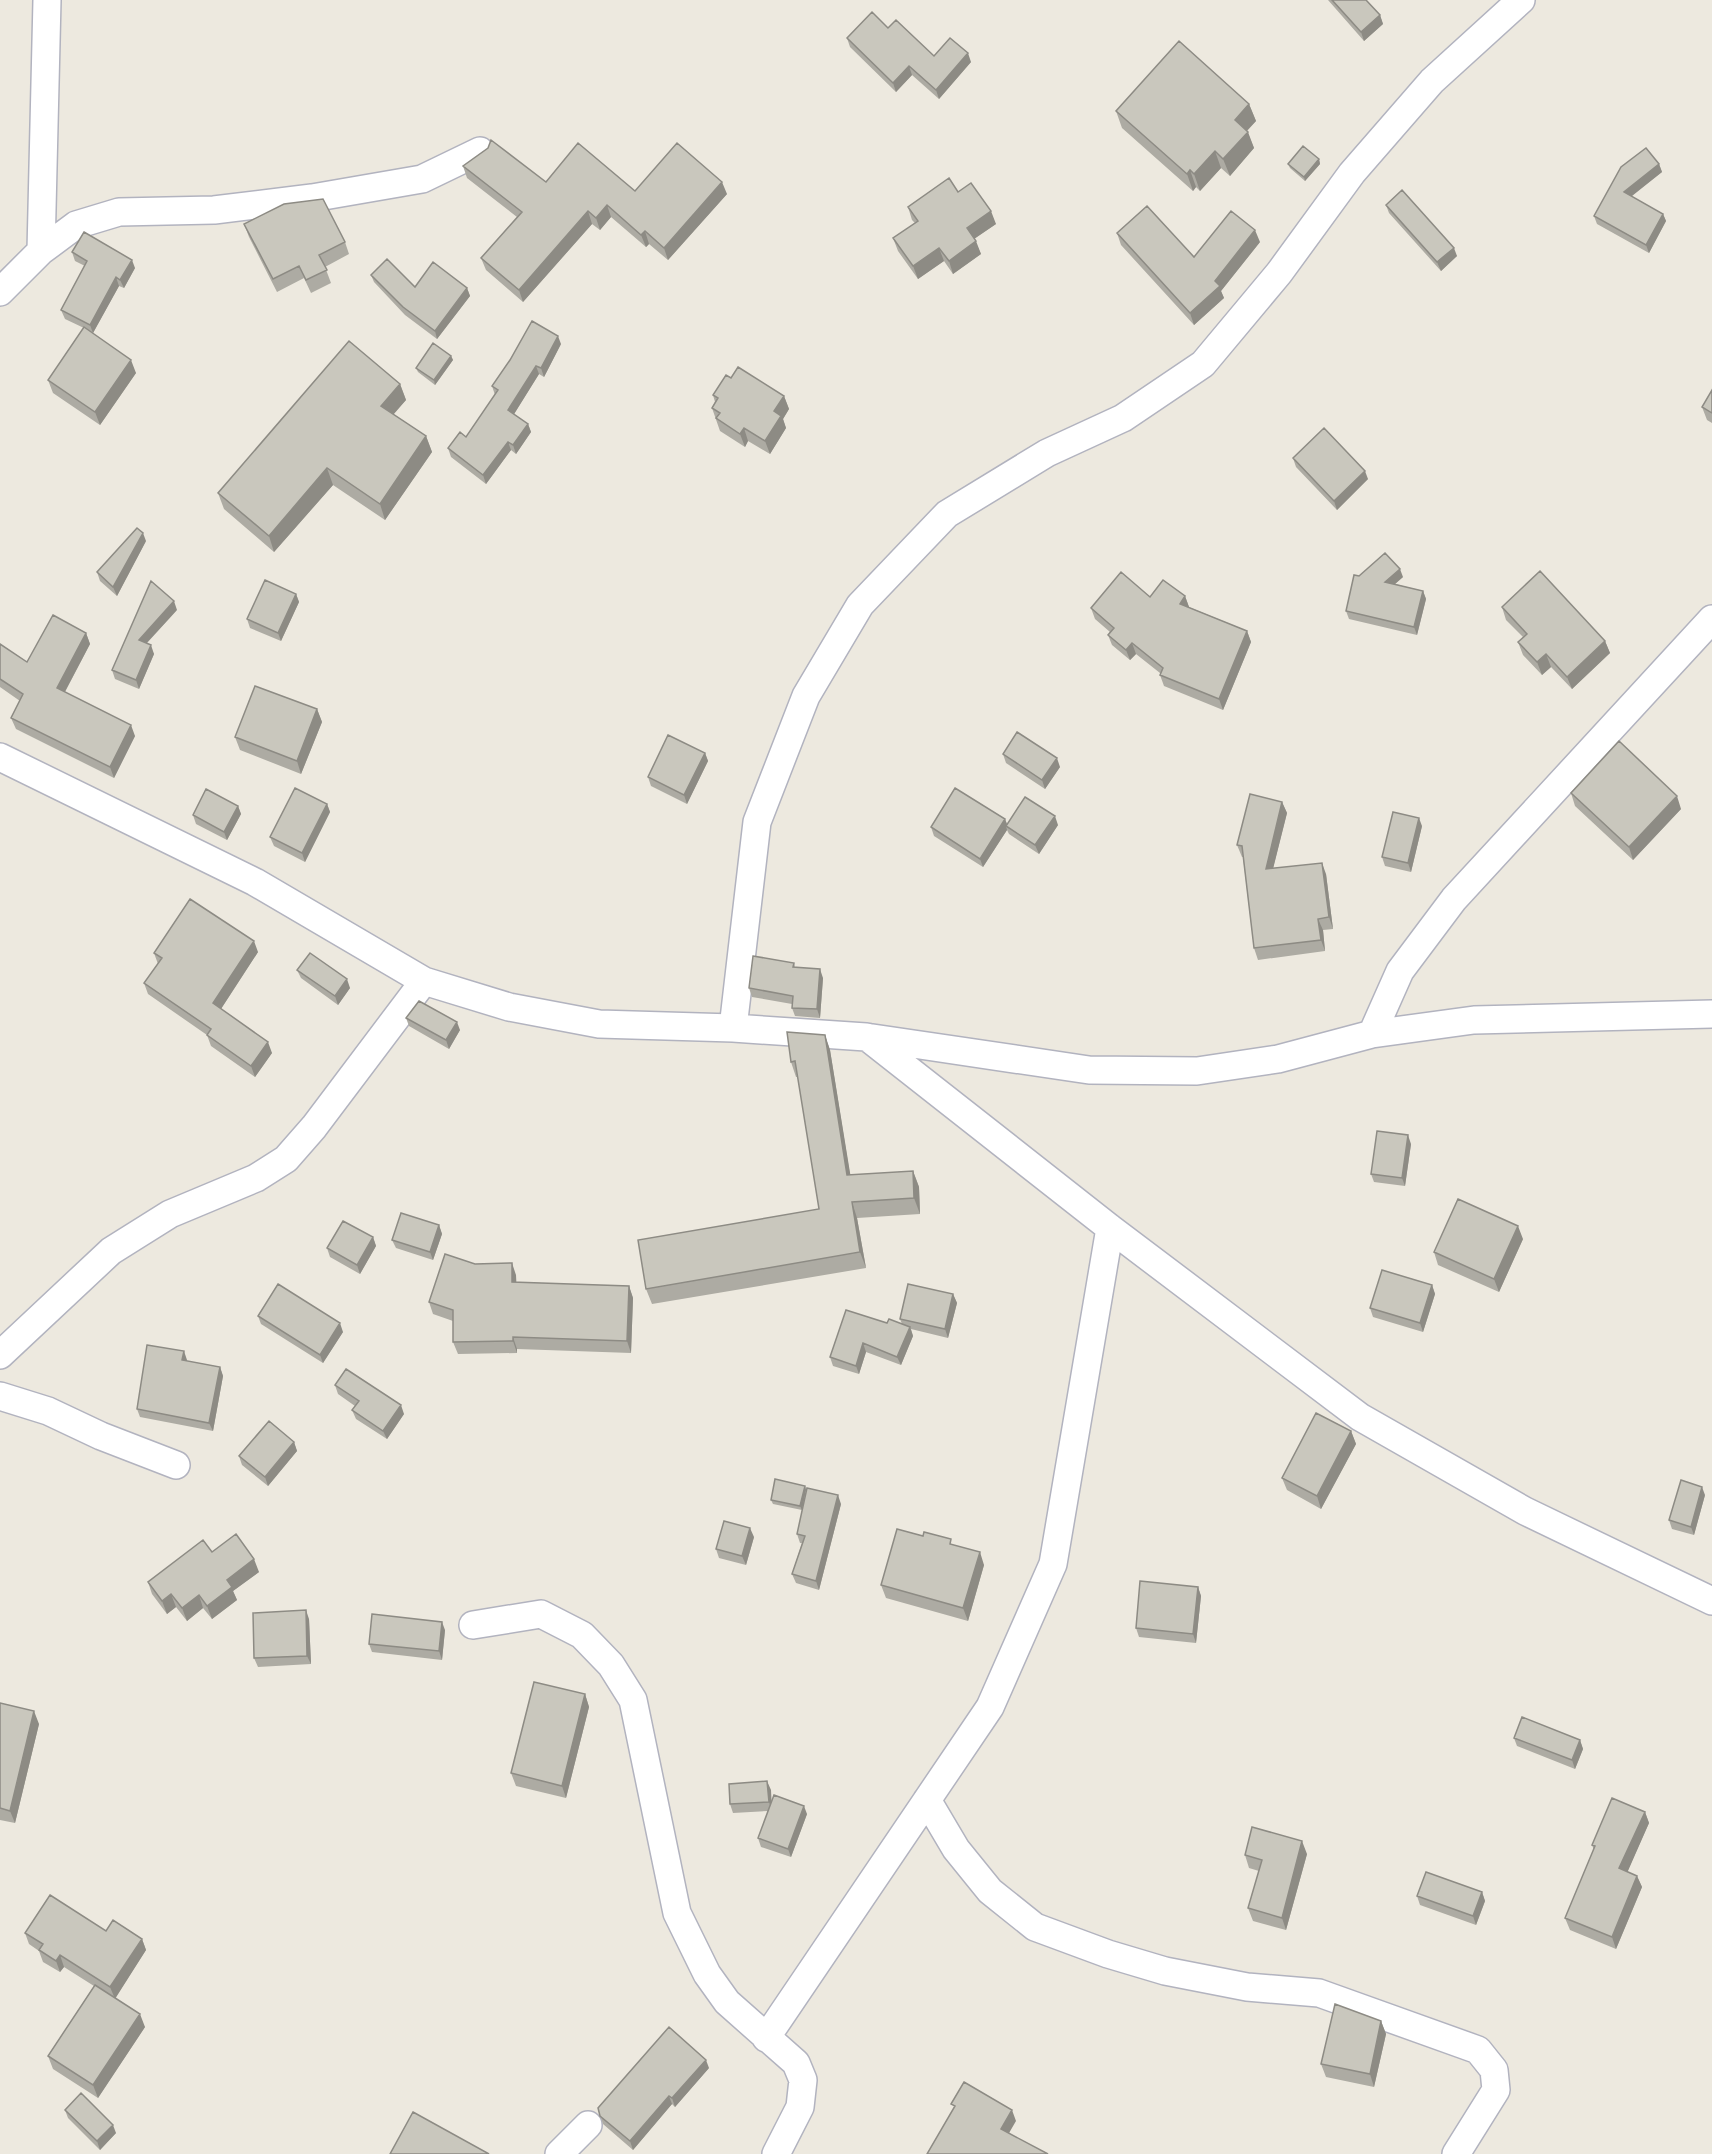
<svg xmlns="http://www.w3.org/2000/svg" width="1712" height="2154" viewBox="0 0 1712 2154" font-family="'Sofia Sans Condensed',sans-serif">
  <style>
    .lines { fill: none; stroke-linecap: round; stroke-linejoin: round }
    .street-casing { stroke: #b2b3bf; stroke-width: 30 }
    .street { stroke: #fff; stroke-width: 27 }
    .wall { fill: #adaba3 }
    .shaded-wall { fill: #8d8b84 }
    .building { fill: #c9c7bd; stroke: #8d8b84; stroke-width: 1.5 }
  </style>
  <rect width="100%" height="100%" fill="#ede9df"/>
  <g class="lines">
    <g class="street-casing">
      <path id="street" d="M41 251 47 0
        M0 292 41 251 76 225 119 212 214 210 312 198 422 179 480 151
        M0 757 255 882 424 981 509 1007 599 1024 733 1028 866 1037 1089 1070 1197 1071 1278 1059 1372 1034 1474 1020 1712 1014
        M733 1028 757 822 806 696 860 605 947 514 1047 453 1123 418 1203 364 1279 273 1352 173 1432 81 1521 0
        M1372 1034 1400 971 1454 899 1712 619
        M867 1037 1110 1228 1360 1417 1525 1511 1712 1601
        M0 1355 111 1251 170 1214 256 1178 286 1159 314 1127 424 981
        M0 1396 48 1411 101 1436 176 1465
        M473 1625 541 1614 582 1635 611 1665 633 1700 677 1913 707 1974 727 2002 796 2063 803 2080 800 2107 776 2154
        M927 1800 956 1849 990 1891 1035 1927 1108 1954 1165 1971 1247 1987 1319 1993 1478 2050 1494 2070 1496 2090 1456 2154
        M766 2038 990 1707 1053 1564 1110 1228
        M559 2154 588 2125"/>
    </g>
    <use href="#street" class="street"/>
  </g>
  <path class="wall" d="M1328 0H1366L1380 15 1383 24 1364 41Z
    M888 28 934 56 971 62 939 99 912 75 896 92 850 47 847 38Z
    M1249 104 1256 121 1247 131 1254 148 1230 176 1221 168 1200 191 1196 187 1193 191 1122 128 1116 111Z
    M1319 159 1320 164 1305 181 1290 168 1288 164Z
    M1659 164 1662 172 1631 196 1663 214 1666 221 1649 253 1597 224 1594 216Z
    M463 166 546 182 635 191 727 194 668 260 649 244 646 247 611 217 600 230 592 224 523 302 486 270 481 258 517 217 467 178Z
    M958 192 996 224 974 239 981 254 953 274 944 261 918 279 898 251 893 238 915 223 912 220 908 207Z
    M1386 205 1457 256 1441 271 1389 213Z
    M244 224 345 242 349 254 325 267 331 283 311 293 304 278 277 292 249 237Z
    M1117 233 1194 257 1260 242 1221 291 1224 298 1194 325 1121 245Z
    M72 252 135 268 124 288 119 286 93 333 136 373 100 425 53 393 48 380 84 328 65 319 61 310 85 266 75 261Z
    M371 275 415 287 467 288 470 296 437 339 405 315 374 282Z
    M561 344 544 377 539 374 514 414 528 424 531 432 516 454 511 450 486 484 451 457 448 448 466 437 495 395 492 386Z
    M451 356 453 360 435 385 418 372 416 368Z
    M731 378 784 396 789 409 783 419 786 428 770 454 748 441 745 447 720 431 712 408 715 402 713 395Z
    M400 384 406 400 393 414 426 436 432 452 385 520 333 485 274 552 224 509 218 493Z
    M1712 390V423L1707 420 1702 407Z
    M1293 458 1368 479 1337 510 1296 467Z
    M146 541 117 596 100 581 97 572Z
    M1359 576 1403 577 1395 584 1423 591 1426 599 1417 635 1349 619 1346 611Z
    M296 594 299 602 281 641 250 628 247 619Z
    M1185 596 1189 607 1247 631 1251 642 1223 710 1164 686 1160 675V673L1136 654 1130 660 1112 645 1108 635 1110 632 1095 619 1091 608 1150 597Z
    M1502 607 1605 641 1610 653 1572 689 1551 667 1542 675 1523 655 1518 642 1523 637 1506 620Z
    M177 610 147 643 154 654 139 689 115 679 112 670Z
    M86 633 90 644 65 692 135 736 114 778 16 729 11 718 20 701 0 687V644L27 662Z
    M317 709 322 722 301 774 240 750 235 737Z
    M705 753 708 761 687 804 651 786 648 777Z
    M1003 754 1060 767 1045 789 1006 763Z
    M1571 793 1681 809 1633 860 1575 806Z
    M1282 802 1287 813 1273 868 1326 874 1333 929 1323 930 1325 951 1258 960 1254 948 1243 857H1242L1237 845Z
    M327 804 330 812 305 862 274 846 270 837Z
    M238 806 241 814 227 840 196 824 193 815Z
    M1005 819 1007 824 1058 825 1039 854 1009 834 1007 830 983 867 934 836 931 827Z
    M1422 826 1411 872 1385 866 1382 857Z
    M258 952 221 1009 272 1053 255 1077 211 1046 207 1035 148 994 144 983 158 964 154 953Z
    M794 963 795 967 823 978 820 1018 795 1016 792 1008V1004L752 997 749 988Z
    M297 970 350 988 338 1005 301 978Z
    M406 1018 460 1030 449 1049 409 1026Z
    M825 1035 830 1050 850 1175 913 1171 919 1187 920 1214 857 1218 866 1268 652 1304 646 1289 819 1209 798 1077H796L791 1062Z
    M1411 1144 1405 1186 1374 1182 1371 1174Z
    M439 1225 442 1234 433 1260 396 1248 392 1240Z
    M373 1237 376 1246 360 1274 330 1257 327 1248Z
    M1523 1239 1499 1292 1438 1265 1434 1252Z
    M475 1264 516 1275V1283L629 1286 633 1298 631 1353 517 1349V1353L458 1354 453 1342V1321L433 1314 429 1302Z
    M1432 1285 1435 1294 1423 1332 1373 1317 1370 1308Z
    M953 1294 957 1303 948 1338 911 1329 913 1336 901 1365 866 1352 859 1374 833 1366 830 1357 902 1324 900 1319Z
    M258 1316 343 1332 323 1363 261 1324Z
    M187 1360V1361L220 1367 223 1376 213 1431 140 1417 137 1409Z
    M335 1385 404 1414 387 1439 356 1419 352 1410 355 1406 338 1394Z
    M1351 1431 1356 1444 1321 1509 1287 1490 1282 1478Z
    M294 1442 297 1451 268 1486 242 1465 239 1456Z
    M805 1486 806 1490 802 1510 773 1504 771 1500Z
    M1705 1495 1694 1535 1672 1529 1669 1520Z
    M841 1504 819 1590 796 1583 792 1574 802 1543H800L797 1534Z
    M923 1536 953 1545 984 1565 968 1621 886 1598 881 1585Z
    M754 1537 746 1565 719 1558 716 1549Z
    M212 1552 259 1572 233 1591 237 1600 212 1619 203 1608 187 1621 176 1607 167 1614 152 1594 148 1582Z
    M1198 1587 1201 1596 1196 1643 1139 1637 1136 1628Z
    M309 1619 311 1664 258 1667 254 1658Z
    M445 1630 442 1660 372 1652 369 1644Z
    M585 1694 589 1707 566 1798 516 1786 511 1773Z
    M0 1703 39 1724 15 1823 0 1820Z
    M1514 1738 1580 1740 1583 1749 1575 1769 1517 1746Z
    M771 1790V1802L807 1814 791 1857 761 1847 758 1838 768 1811 733 1813 730 1804Z
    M1645 1812 1649 1823 1627 1872 1637 1876 1642 1887 1616 1949 1570 1930 1565 1918 1594 1850 1592 1845Z
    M1307 1854 1286 1930 1253 1921 1248 1908 1259 1871 1249 1868 1245 1855Z
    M1482 1892 1485 1901 1476 1925 1420 1905 1417 1896Z
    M106 1931 142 1939 146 1950 115 1998 145 2027 98 2098 53 2069 48 2056 94 1986 64 1967 60 1972 43 1962 39 1951 29 1944 25 1933Z
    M1381 2021 1386 2034 1374 2087 1326 2077 1321 2064Z
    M709 2068 675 2107 672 2104 633 2150 603 2124 598 2108Z
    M65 2110 116 2133 100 2150 68 2118Z"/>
  <path class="shaded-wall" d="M1380 15 1383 24 1364 41 1361 32Z
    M968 53 971 62 939 99 936 90Z
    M909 66 912 75 896 92 893 83Z
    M1249 104 1256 121 1241 137 1235 120Z
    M1248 132 1254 148 1230 176 1223 159Z
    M1215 151 1221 168 1200 191 1194 174Z
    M1319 159 1320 164 1305 181 1304 177Z
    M1659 164 1662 172 1627 200 1624 192Z
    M1190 170 1196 187 1193 191 1187 174Z
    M722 182 727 194 668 260 664 248Z
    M607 205 611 217 600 230 596 218Z
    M588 211 592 224 523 302 519 290Z
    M991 211 996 224 971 241 967 228Z
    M1663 214 1666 221 1649 253 1646 245Z
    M1255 230 1260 242 1221 291 1224 298 1194 325 1190 313Z
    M645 231 649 244 646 247 641 235Z
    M976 241 981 254 953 274 949 261Z
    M939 248 944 261 918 279 913 266Z
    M1454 248 1457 256 1441 271 1437 262Z
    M132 260 135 268 124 288 120 280Z
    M116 277 119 286 93 333 90 325Z
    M467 288 470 296 437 339 435 331Z
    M558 336 561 344 544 377 541 368Z
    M451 356 453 360 435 385 434 380Z
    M131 360 136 373 100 425 95 412Z
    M536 366 539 374 511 419 508 410Z
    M400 384 406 400 387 422 381 406Z
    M784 396 789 409 783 419 786 428 770 454 765 441 774 411Z
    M528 424 531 432 516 454 513 445Z
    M744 428 748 441 745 447 740 434Z
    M426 436 432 452 385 520 380 504Z
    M508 442 511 450 486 484 483 475Z
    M327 468 333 485 274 552 269 536Z
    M1365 471 1368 479 1337 510 1334 501Z
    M143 533 146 541 117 596 113 587Z
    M1400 569 1403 577 1388 590 1385 582Z
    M1423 591 1426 599 1417 635 1414 627Z
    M296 594 299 602 281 641 278 633Z
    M1185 596 1189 607 1184 614 1180 604Z
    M174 601 177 610 142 648 139 640Z
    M1247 631 1251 642 1223 710 1219 699Z
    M86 633 90 644 61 699 57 688Z
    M1605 641 1610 653 1572 689 1567 677Z
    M1132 643 1136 654 1130 660 1126 650Z
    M151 645 154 654 139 689 136 680Z
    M1546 654 1551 667 1542 675 1537 662Z
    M317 709 322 722 301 774 297 761Z
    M131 725 135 736 114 778 110 767Z
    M705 753 708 761 687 804 684 795Z
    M1057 758 1060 767 1045 789 1042 780Z
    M1677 796 1681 809 1633 860 1629 847Z
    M1282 802 1287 813 1270 881 1266 869Z
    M327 804 330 812 305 862 302 853Z
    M238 806 241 814 227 840 224 832Z
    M1055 816 1058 825 1039 854 1035 845Z
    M1419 818 1422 826 1411 872 1408 863Z
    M1005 819 1008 827 1006 826 1007 830 983 867 980 859Z
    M1322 863 1326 874 1333 929 1329 917Z
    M1318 919 1323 930 1325 951 1321 940Z
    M254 941 258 952 217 1015 213 1003Z
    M820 969 823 978 820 1018 817 1009Z
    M347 979 350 988 338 1005 335 996Z
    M457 1022 460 1030 449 1049 446 1040Z
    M825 1035 830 1050 853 1191 847 1175Z
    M268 1042 272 1053 255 1077 251 1066Z
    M1408 1135 1411 1144 1405 1186 1402 1178Z
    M913 1171 919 1187 920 1214 914 1198Z
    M852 1202 857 1218 866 1268 860 1252Z
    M439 1225 442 1234 433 1260 430 1252Z
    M1518 1226 1523 1239 1499 1292 1494 1279Z
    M373 1237 376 1246 360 1274 357 1265Z
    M512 1263 516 1275 517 1295 512 1282Z
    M1432 1285 1435 1294 1423 1332 1420 1323Z
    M629 1286 633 1298 631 1353 627 1341Z
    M953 1294 957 1303 948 1338 945 1329Z
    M340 1323 343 1332 323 1363 320 1355Z
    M910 1327 913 1336 901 1365 897 1357Z
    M513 1337 517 1349V1353L513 1341Z
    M863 1343 866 1352 859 1374 856 1366Z
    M184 1351 187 1360 185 1369 182 1360Z
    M220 1367 223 1376 213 1431 209 1423Z
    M401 1405 404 1414 387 1439 383 1431Z
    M1351 1431 1356 1444 1321 1509 1317 1496Z
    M294 1442 297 1451 268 1486 265 1477Z
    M805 1486 806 1490 802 1510 800 1506Z
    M1702 1487 1705 1495 1694 1535 1691 1527Z
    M838 1495 841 1504 819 1590 816 1581Z
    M750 1528 754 1537 746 1565 742 1556Z
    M980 1552 984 1565 968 1621 963 1608Z
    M254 1559 259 1572 233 1591 237 1600 212 1619 207 1606 227 1580Z
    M1198 1587 1201 1596 1196 1643 1193 1634Z
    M171 1594 176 1607 167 1614 162 1601Z
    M199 1595 203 1608 187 1621 182 1608Z
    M306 1610 309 1619 311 1664 307 1656Z
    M442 1622 445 1630 442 1660 439 1651Z
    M585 1694 589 1707 566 1798 562 1786Z
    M34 1711 39 1724 15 1823 10 1811Z
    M1580 1740 1583 1749 1575 1769 1572 1760Z
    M767 1781 771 1790 772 1811 769 1802Z
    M804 1806 807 1814 791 1857 788 1849Z
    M1645 1812 1649 1823 1624 1880 1619 1868Z
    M1302 1841 1307 1854 1286 1930 1282 1918Z
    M1637 1876 1642 1887 1616 1949 1612 1937Z
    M1482 1892 1485 1901 1476 1925 1473 1916Z
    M142 1939 146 1950 115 1999 110 1987Z
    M60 1955 64 1967 60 1972 56 1961Z
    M140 2014 145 2027 98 2098 93 2085Z
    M1381 2021 1386 2034 1374 2087 1370 2074Z
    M706 2060 709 2068 675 2107 672 2098Z
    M669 2096 672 2104 633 2150 630 2141Z
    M1012 2110 1016 2121 1005 2140 1001 2129Z
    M113 2125 116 2133 100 2150 97 2141Z"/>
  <path class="building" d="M1332 0H1366L1380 15 1361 32Z
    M872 12 888 28 896 20 934 56 950 38 968 53 936 90 909 66 893 83 847 38Z
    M1179 41 1249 104 1235 120 1248 132 1223 159 1215 151 1194 174 1190 170 1187 174 1116 111Z
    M491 140 546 182 578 143 635 191 677 143 722 182 664 248 645 231 641 235 607 205 596 218 588 211 519 290 481 258 522 212 463 166 488 148Z
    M1303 146 1319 159 1304 177 1288 164Z
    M1646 148 1659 164 1624 192 1663 214 1646 245 1594 216 1621 167Z
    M949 178 958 192 971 183 991 211 967 228 976 241 949 261 939 248 913 266 893 238 918 221 908 207Z
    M1402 190 1454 248 1437 262 1386 205Z
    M323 199 345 242 319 255 327 270 306 280 299 266 273 279 244 224 284 204Z
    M1147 206 1194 257 1231 211 1255 230 1215 281 1220 286 1190 313 1117 233Z
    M84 232 132 260 120 280 116 277 90 325 61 310 87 261 72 252Z
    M387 259 415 287 433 262 467 288 435 331 403 307 371 275Z
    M532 321 558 336 541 368 536 366 508 410 528 424 513 445 508 442 483 475 448 448 460 432 466 437 498 390 492 386 510 360Z
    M84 327 131 360 95 412 48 380Z
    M349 341 400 384 381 406 426 436 380 504 327 468 269 536 218 493Z
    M433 343 451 356 434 380 416 368Z
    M738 367 784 396 774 411 781 416 765 441 744 428 740 434 716 418 720 413 712 408 718 398 713 395 726 375 731 378Z
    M1712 390V413L1702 407Z
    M1324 428 1365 471 1334 501 1293 458Z
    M137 528 143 533 113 587 97 572Z
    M1385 553 1400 569 1385 582 1423 591 1414 627 1346 611 1354 575 1359 576Z
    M1540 571 1605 641 1567 677 1546 654 1537 662 1518 642 1527 634 1502 607Z
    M1121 572 1150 597 1163 580 1185 596 1180 604 1247 631 1219 699 1160 675 1163 668 1132 643 1126 650 1108 635 1114 628 1091 608Z
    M265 580 296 594 278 633 247 619Z
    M151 581 174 601 139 640 151 645 136 680 112 670Z
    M53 615 86 633 57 688 131 725 110 767 11 718 23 694 0 679V644L27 662Z
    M255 686 317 709 297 761 235 737Z
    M1017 732 1057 758 1042 780 1003 754Z
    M668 735 705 753 684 795 648 777Z
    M1619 741 1677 796 1629 847 1571 793Z
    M295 788 327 804 302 853 270 837Z
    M955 788 1005 819 980 859 931 827Z
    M206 789 238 806 224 832 193 815Z
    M1250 794 1282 802 1266 869 1322 863 1329 917 1318 919 1321 940 1254 948 1242 846 1237 845Z
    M1025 797 1055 816 1035 845 1006 826Z
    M1393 812 1419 818 1408 863 1382 857Z
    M190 899 254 941 213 1003 268 1042 251 1066 207 1035 211 1029 144 983 162 958 154 953Z
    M310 953 347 979 335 996 297 970Z
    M753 956 794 963 793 967 820 969 817 1009 792 1008 793 996 749 988Z
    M419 1001 457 1022 446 1040 406 1018Z
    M787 1032 825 1035 847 1175 913 1171 914 1198 852 1202 860 1252 646 1289 638 1240 819 1209 795 1061 791 1062Z
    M1377 1131 1408 1135 1402 1178 1371 1174Z
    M1458 1199 1518 1226 1494 1279 1434 1252Z
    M401 1213 439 1225 430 1252 392 1240Z
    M343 1221 373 1237 357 1265 327 1248Z
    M445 1254 475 1264 512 1263V1282L629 1286 627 1341 513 1337V1341L453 1342V1310L429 1302Z
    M1382 1270 1432 1285 1420 1323 1370 1308Z
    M278 1284 340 1323 320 1355 258 1316Z
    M908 1284 953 1294 945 1329 900 1319Z
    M846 1310 887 1323 889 1319 910 1327 897 1357 863 1343 856 1366 830 1357Z
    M147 1345 184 1351 182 1360 220 1367 209 1423 137 1409Z
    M346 1369 401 1405 383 1431 352 1410 359 1401 335 1385Z
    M1316 1413 1351 1431 1317 1496 1282 1478Z
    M269 1421 294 1442 265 1477 239 1456Z
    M775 1479 805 1486 800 1506 771 1500Z
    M1681 1480 1702 1487 1691 1527 1669 1520Z
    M807 1488 838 1495 816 1581 792 1574 805 1536 797 1534Z
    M724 1521 750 1528 742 1556 716 1549Z
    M897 1529 923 1536 924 1532 951 1539 950 1544 980 1552 963 1608 881 1585Z
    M236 1534 254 1559 227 1580 232 1587 207 1606 199 1595 182 1608 171 1594 162 1601 148 1582 203 1540 212 1552Z
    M1140 1581 1198 1587 1193 1634 1136 1628Z
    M306 1610 307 1656 254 1658 253 1613Z
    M372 1614 442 1622 439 1651 369 1644Z
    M534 1682 585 1694 562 1786 511 1773Z
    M0 1703 34 1711 10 1811 0 1808Z
    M1522 1717 1580 1740 1572 1760 1514 1738Z
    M767 1781 769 1802 730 1804 729 1784Z
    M774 1795 804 1806 788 1849 758 1838Z
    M1612 1798 1645 1812 1619 1868 1637 1876 1612 1937 1565 1918 1595 1846 1592 1845Z
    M1252 1827 1302 1841 1282 1918 1248 1908 1262 1860 1245 1855Z
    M1426 1872 1482 1892 1473 1916 1417 1896Z
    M50 1895 106 1931 113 1920 142 1939 110 1987 60 1955 56 1961 39 1950 43 1944 25 1933Z
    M95 1985 140 2014 93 2085 48 2056Z
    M1335 2004 1381 2021 1370 2074 1321 2064Z
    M669 2027 706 2060 672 2098 669 2096 630 2141 600 2116 598 2108Z
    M964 2082 1012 2110 1001 2129 1048 2154H927L955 2106 951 2104Z
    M81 2093 113 2125 97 2141 65 2110Z
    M413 2112 489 2154H390Z"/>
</svg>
